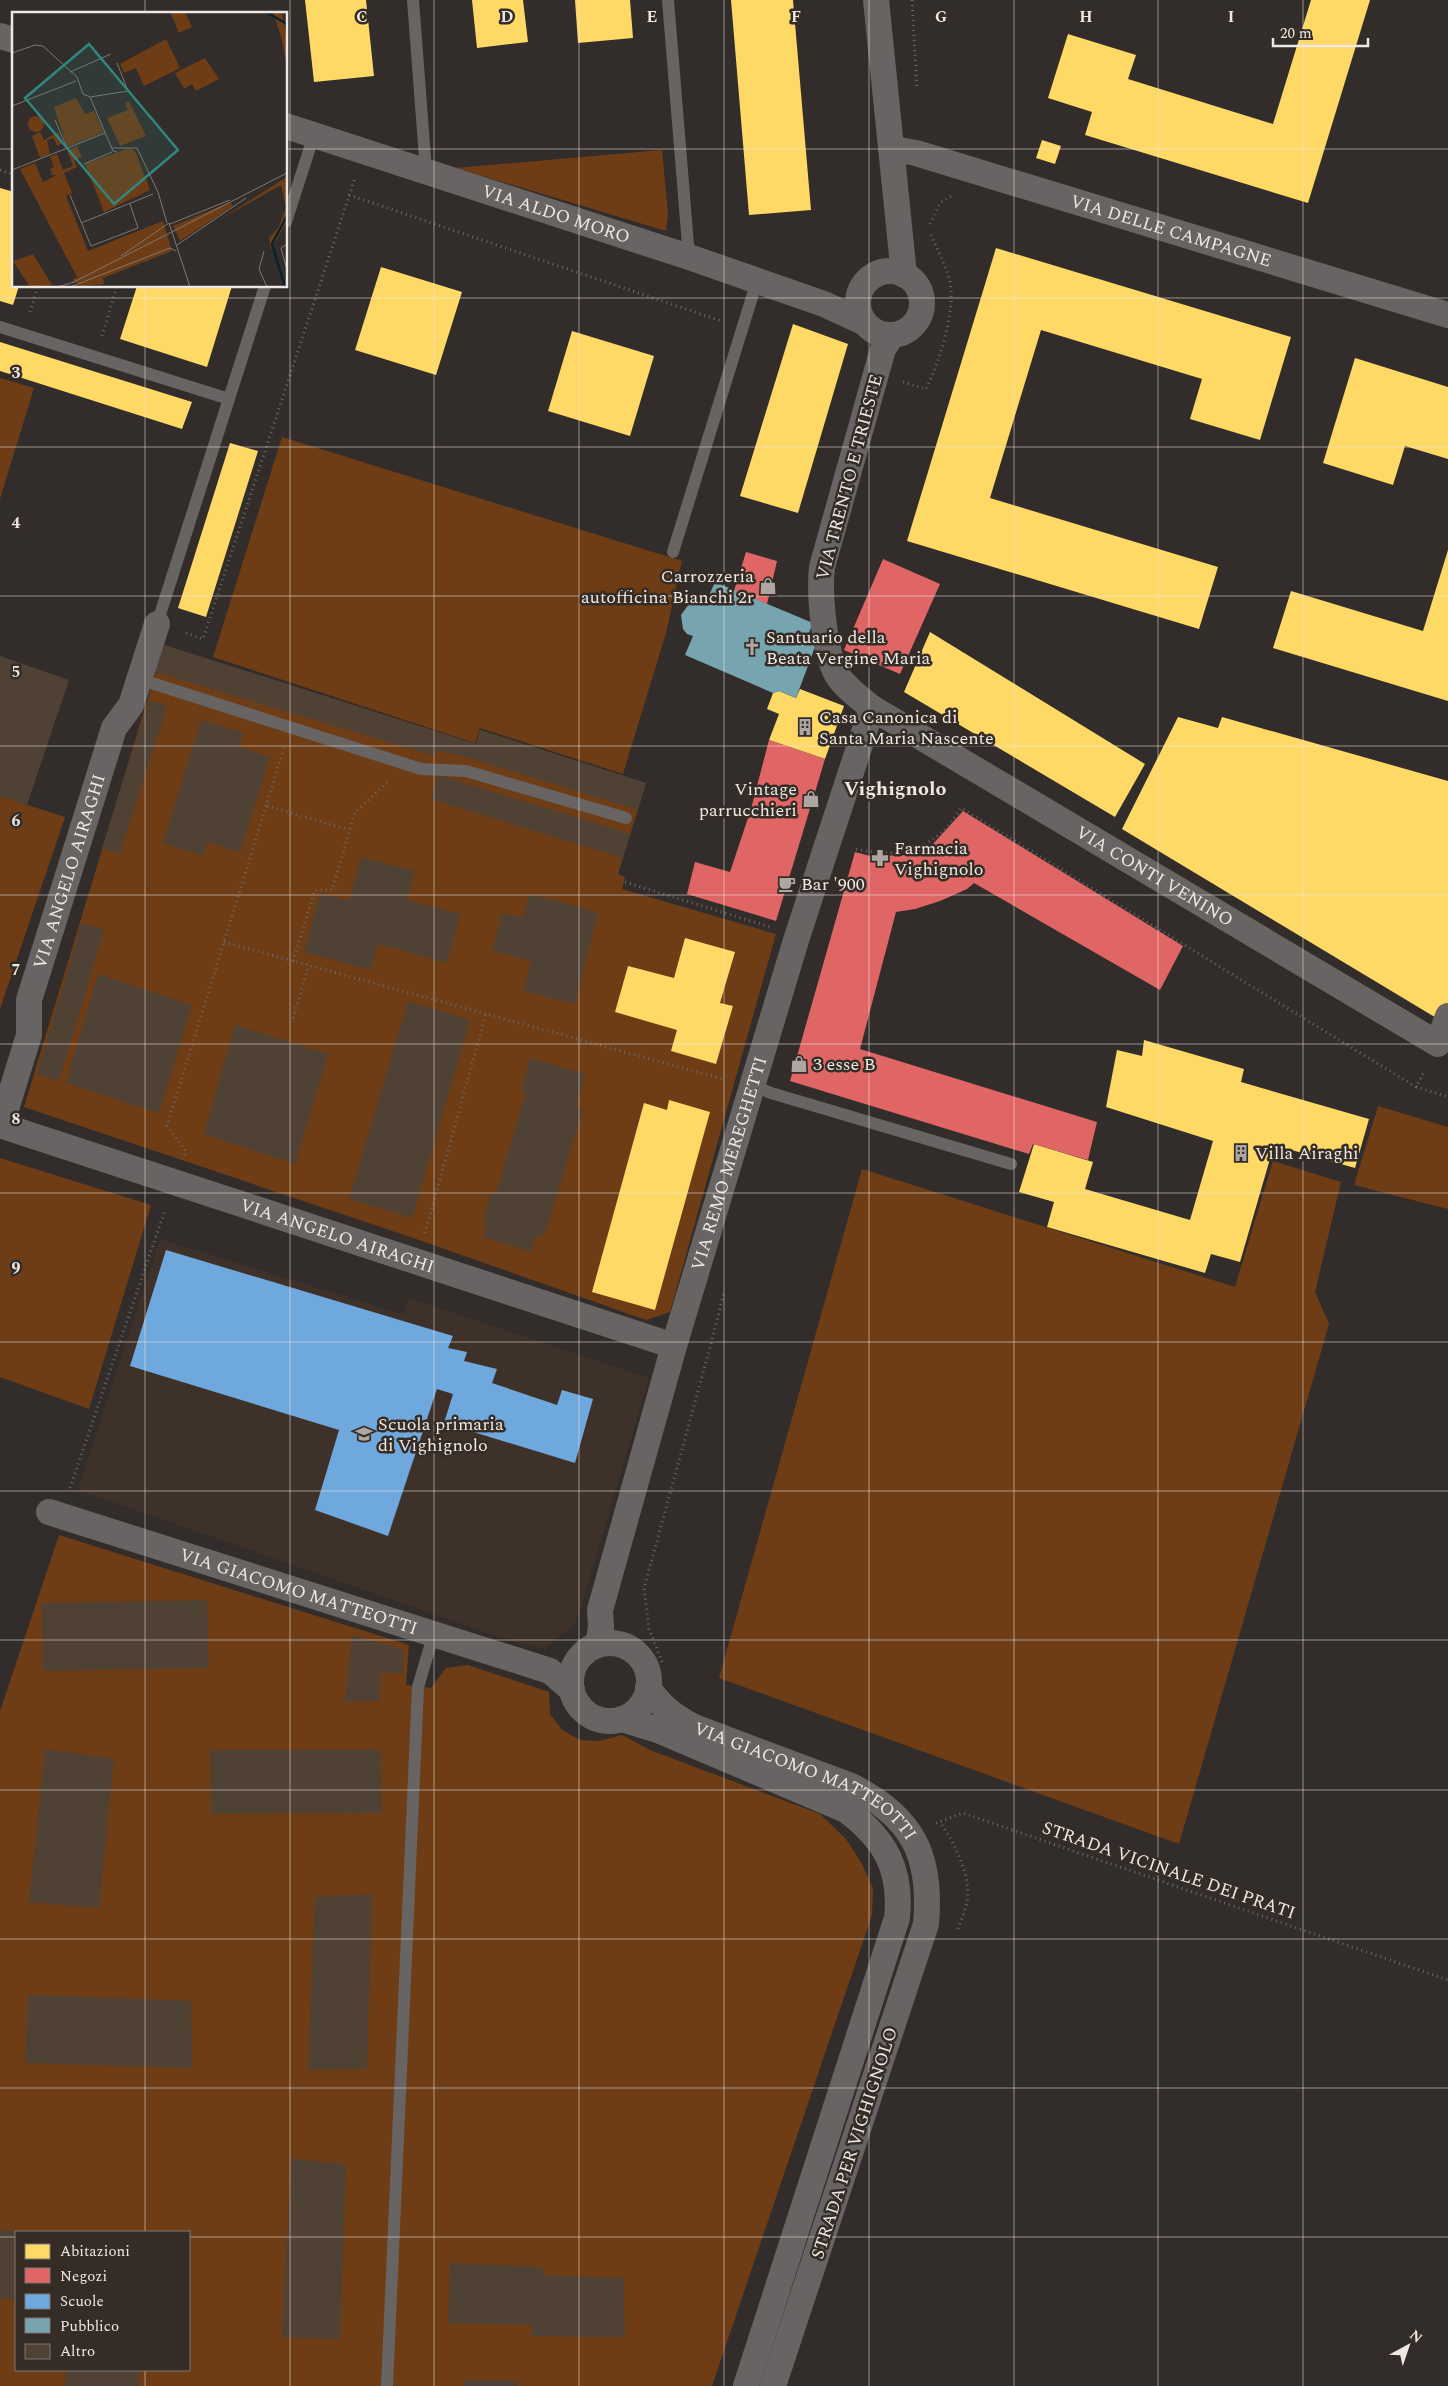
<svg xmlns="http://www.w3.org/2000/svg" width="1448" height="2386" viewBox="0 0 1448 2386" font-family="Spectral,serif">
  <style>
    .built { fill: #3e3129 }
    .green { fill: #6e3d16; fill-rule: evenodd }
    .homes { fill: #ffd966 }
    .shops { fill: #e06666 }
    .schools { fill: #6fa8dc }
    .public { fill: #76a5af }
    .building { fill: #4f4235 }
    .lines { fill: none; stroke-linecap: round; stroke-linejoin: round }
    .path { stroke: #6b6867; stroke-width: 3; stroke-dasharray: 1 4; stroke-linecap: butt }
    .service { stroke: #676463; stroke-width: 12 }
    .minor { stroke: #676463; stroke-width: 26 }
    .grid { fill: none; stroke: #eee8e4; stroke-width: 1; stroke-opacity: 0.55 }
    .labels { text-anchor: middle; stroke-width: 5; stroke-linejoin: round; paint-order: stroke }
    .street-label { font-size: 18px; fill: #eee8e4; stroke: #352c26 }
    .poi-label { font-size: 18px; fill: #eee8e4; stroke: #352c26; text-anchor: start }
    .quarter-label { font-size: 20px; font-weight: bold; fill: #eee8e4; stroke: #352c26 }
    .inset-river { fill: none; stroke: #08232f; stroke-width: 2.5 }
    .inset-road { fill: none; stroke: #7d7874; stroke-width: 1 }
    .view { fill: #308780; fill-opacity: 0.15; stroke: #308780; stroke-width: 2.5 }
    .inset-edge { fill: none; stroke: #eee8e4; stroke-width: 2.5 }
    .grid-label { font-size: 16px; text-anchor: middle; font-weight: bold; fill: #eee8e4; stroke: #352c26; stroke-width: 5; stroke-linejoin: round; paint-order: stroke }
  </style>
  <rect width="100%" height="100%" fill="#322d2a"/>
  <path class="built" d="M160 1239 403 1314 409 1298 649 1378 579 1614 573 1627 557 1637 546 1649 511 1641 78 1490Z"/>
  <path class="green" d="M662 150 668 214 666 231 456 168Z
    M0 378 34 388 0 499Z
    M282 437 682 561 666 633 623 774 480 728 475 743 213 657Z
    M164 645 476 744 480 730 646 783 618 874 625 877 622 889 776 934 670 1312 646 1320 422 1241 24 1107Z
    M0 796 65 817 0 1009Z
    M1378 1106 1448 1127V1209L1354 1185Z
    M0 1158 151 1205 89 1409 0 1377Z
    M1273 1161 1341 1182 1315 1292 1329 1324 1179 1844 719 1678 862 1169 1235 1287Z
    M59 1535 409 1645 406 1685 431 1688 446 1668 468 1665 549 1692 550 1714 562 1730 580 1740 599 1741 622 1735 650 1750 820 1814 846 1839 862 1864 873 1888 872 1915 712 2386H0V1711ZM16 2232H189V2370H16Z"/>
  <path class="homes" d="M305 0H366L374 76 314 82Z
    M472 0H523L528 42 477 48Z
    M575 0H630L633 38 578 43Z
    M731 0H793L811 210 749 215Z
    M1311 0H1370L1308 203 1085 135 1092 112 1048 98 1068 34 1136 55 1128 79 1273 124Z
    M1042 140 1061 146 1055 164 1036 158Z
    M0 188 14 192V286H19L13 305 0 301Z
    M996 248 1291 337 1260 440 1190 419 1202 379 1041 330 990 498 1218 567 1199 629 907 541Z
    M381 267 462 292 436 375 355 350Z
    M137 286H232L207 367 120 339Z
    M793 324 848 344 798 513 740 496Z
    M572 331 654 356 630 436 548 411Z
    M0 342 192 402 182 429 0 371Z
    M1355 358 1448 387V459L1405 446 1393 485 1323 463Z
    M230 443 258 451 206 617 178 608Z
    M1448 550V701L1273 648 1291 591 1423 631Z
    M930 632 1145 764 1115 817 904 692Z
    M800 689 844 706 825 759 769 740 779 714 767 709 773 693 779 691 796 698Z
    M1178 717 1218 728 1222 717 1448 781V1005L1443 1022 1122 829Z
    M685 938 735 952 720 1003 733 1006 716 1064 671 1051 677 1030 615 1012 628 966 674 978Z
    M1144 1040 1244 1069 1241 1082 1369 1119 1355 1168 1274 1145 1240 1262 1211 1254 1205 1273 1047 1227 1054 1202 1019 1192 1034 1144 1093 1162 1085 1189 1190 1220 1213 1141 1106 1107 1117 1050 1142 1056Z
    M669 1100 710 1112 655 1310 592 1292 644 1103 667 1110Z"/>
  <path class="shops" d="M746 552 777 561 767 604 734 591Z
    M883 559 940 584 900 674 844 650Z
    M769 740 825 759 776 921 687 894 695 862 730 872 751 809Z
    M963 811 1183 946 1160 990 974 883 967 889 940 901 915 909 896 912 860 1049 1097 1122 1088 1160 1033 1144 1029 1154 790 1081 855 852 870 856 912 855 933 844Z"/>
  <path class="schools" d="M166 1250 453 1336 448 1348 467 1352 464 1361 497 1369 492 1383 557 1405 562 1390 593 1399 575 1463 444 1423 453 1394 437 1389 388 1536 315 1510 339 1430 130 1366Z"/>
  <path class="public" d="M715 582 813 623 808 635 818 639 796 698 779 691 773 693 685 655 693 636 687 634 683 629 681 615 689 604 697 600H707Z"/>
  <path class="building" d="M164 645 476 744 480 730 646 783 638 810 473 759 436 750 435 756 155 672Z
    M0 656 69 680 27 805 0 796Z
    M149 700 167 706 120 854 102 848Z
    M201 720 243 733 239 747 270 757 240 852 207 842 203 856 163 843Z
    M438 775 630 834 623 858 431 799Z
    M361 857 415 871 407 900 460 914 447 963 378 944 371 970 304 952 320 893 349 901Z
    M529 894 598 912 575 1004 524 991 531 961 492 951 502 913 523 918Z
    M82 923 104 930 59 1081 37 1074Z
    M98 974 192 1005 159 1113 66 1083Z
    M408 1001 470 1020 412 1218 349 1199Z
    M235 1025 328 1054 295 1164 204 1134Z
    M530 1058 585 1074 576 1107 583 1109 544 1237 536 1235 531 1252 483 1237 487 1223 483 1221 491 1192 496 1194 526 1092 521 1091Z
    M207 1600 209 1668 43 1671 42 1603Z
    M352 1635 404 1650 403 1674 381 1672 380 1701 345 1702Z
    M45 1749 114 1759 99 1908 29 1902Z
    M210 1750H381L382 1813 211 1814Z
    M372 1894 367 2069 308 2070 315 1897Z
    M28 1995 191 2001 192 2068 25 2063Z
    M291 2159 346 2164 340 2339 282 2337Z
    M0 2230 16 2231 15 2299 0 2298Z
    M450 2263 543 2267V2275L624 2278 625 2337 532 2336V2325L448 2323Z
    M66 2370H139L138 2386H65Z
    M463 2380 518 2381V2386H463Z"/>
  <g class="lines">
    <path class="path" d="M912 0 917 89
      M0 170 14 175
      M349 195 721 321
      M930 224 940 203 953 195
      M30 312 38 286
      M102 336 117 286
      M903 382 926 389C939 363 953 318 951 289 950 273 937 249 931 235
      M186 633 203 639 355 178
      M267 806 349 830
      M856 849C903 859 935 850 961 808L1416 1087 1425 1070
      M625 882 770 927
      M224 942 723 1079
      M293 961 315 890H332L355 813 387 782
      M293 1018 309 965
      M1416 1087 1448 1097
      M185 1155 186 1151 167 1126 284 748
      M425 1233 486 1014
      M70 1488 165 1210
      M662 1662 649 1629 644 1588 711 1344 724 1292
      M936 1823 963 1813 1448 1980
      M942 1825C955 1844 972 1879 967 1902 965 1912 960 1922 957 1932"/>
    <path class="service" d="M413 0 426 171
      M668 0 689 257
      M286 222 314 135
      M0 327 229 399
      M673 552 757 281
      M157 624 265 286
      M139 679 421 769 466 771 626 818
      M754 1086 771 1093 1011 1164
      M387 2386 418 1687 434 1633"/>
    <g class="minor">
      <path d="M876 0 904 275"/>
      <path d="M0 36 14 40"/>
      <path id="s1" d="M286 126 689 257 824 304 865 323"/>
      <path id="s2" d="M893 149 916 153 1448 315"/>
      <circle cx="890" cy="303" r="32"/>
      <path id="s3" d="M892 335 883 349 822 567C819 594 824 649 836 673 844 687 860 698 872 708L1438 1044 1448 1016"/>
      <path id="s4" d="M0 1125 674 1346"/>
      <path id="s5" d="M1 1125 29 1035V1000L114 728 131 705 157 624"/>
      <path id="s6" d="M49 1512 550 1671 572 1690"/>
      <circle cx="610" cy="1682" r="39"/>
      <path id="s7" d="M598 1645 601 1627 600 1610 674 1346 797 937 872 708"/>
      <path id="s8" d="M648 1688C661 1706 673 1716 694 1727L851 1786C913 1817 932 1856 926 1924L773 2386"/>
      <path d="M622 1719 658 1730 846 1810C885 1839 902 1869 897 1918L746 2386"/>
    </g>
  </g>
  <path class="grid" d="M145 0V14M290 0V2386M434 0V2386M579 0V2386M724 0V2386M869 0V2386M1014 0V2386M1158 0V2386M1303 0V2386M0 149H14M286 149H1448M145 286V2232M0 298H1448M0 447H1448M0 596H1448M0 746H1448M0 895H1448M0 1044H1448M0 1193H1448M0 1342H1448M0 1491H1448M0 1640H1448M0 1790H1448M0 1939H1448M0 2088H1448M0 2237H16M189 2237H1448M145 2370V2386"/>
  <defs>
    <g id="shop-bare" transform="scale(1.35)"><path d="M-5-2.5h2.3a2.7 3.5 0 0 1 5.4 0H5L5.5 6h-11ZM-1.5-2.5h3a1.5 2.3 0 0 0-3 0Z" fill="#aca7a3" stroke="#352c26" stroke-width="2.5" paint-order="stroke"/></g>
    <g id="church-bare" transform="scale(1.35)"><path d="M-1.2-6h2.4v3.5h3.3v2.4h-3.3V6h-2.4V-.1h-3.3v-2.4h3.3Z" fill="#aca7a3" stroke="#352c26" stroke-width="2.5" paint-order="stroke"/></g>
    <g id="building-bare" transform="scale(1.35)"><path d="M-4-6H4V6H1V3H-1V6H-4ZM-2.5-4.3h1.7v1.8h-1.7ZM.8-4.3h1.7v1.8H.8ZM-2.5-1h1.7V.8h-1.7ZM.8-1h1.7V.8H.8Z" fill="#aca7a3" stroke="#352c26" stroke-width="2.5" paint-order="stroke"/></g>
    <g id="pharmacy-bare" transform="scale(1.35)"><path d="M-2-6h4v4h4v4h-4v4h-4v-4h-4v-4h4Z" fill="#aca7a3" stroke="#352c26" stroke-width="2.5" paint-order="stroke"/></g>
    <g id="cafe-bare" transform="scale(1.35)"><path d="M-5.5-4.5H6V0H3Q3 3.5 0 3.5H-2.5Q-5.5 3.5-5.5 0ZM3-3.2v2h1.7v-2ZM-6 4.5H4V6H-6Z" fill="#aca7a3" stroke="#352c26" stroke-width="2.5" paint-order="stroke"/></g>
    <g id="school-bare" transform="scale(1.35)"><path d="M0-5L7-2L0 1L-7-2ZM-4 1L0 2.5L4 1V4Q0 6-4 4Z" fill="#aca7a3" stroke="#352c26" stroke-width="2.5" paint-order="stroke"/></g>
  </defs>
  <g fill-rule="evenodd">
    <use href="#shop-bare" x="768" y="586"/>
    <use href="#church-bare" x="752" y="647"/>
    <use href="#building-bare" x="805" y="727"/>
    <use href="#shop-bare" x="811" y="799"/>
    <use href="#pharmacy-bare" x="880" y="858"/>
    <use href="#cafe-bare" x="787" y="884"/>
    <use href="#shop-bare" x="799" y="1064"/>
    <use href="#building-bare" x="1241" y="1153"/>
    <use href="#school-bare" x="364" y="1434"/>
  </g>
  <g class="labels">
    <g class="street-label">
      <text dy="6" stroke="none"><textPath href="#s1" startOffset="284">VIA ALDO MORO</textPath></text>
      <text dy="6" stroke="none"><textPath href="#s2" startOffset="290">VIA DELLE CAMPAGNE</textPath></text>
      <text transform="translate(849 477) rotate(-75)" y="6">VIA TRENTO E TRIESTE</text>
      <text dy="6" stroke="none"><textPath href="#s5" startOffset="264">VIA ANGELO AIRAGHI</textPath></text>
      <text dy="6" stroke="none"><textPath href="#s3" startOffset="730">VIA CONTI VENINO</textPath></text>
      <text dy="6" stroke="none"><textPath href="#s7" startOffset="500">VIA REMO MEREGHETTI</textPath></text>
      <text dy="6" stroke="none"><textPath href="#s4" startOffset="355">VIA ANGELO AIRAGHI</textPath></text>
      <text dy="6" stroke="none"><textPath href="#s6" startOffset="262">VIA GIACOMO MATTEOTTI</textPath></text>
      <text dy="6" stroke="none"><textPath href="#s8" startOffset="186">VIA GIACOMO MATTEOTTI</textPath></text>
      <text transform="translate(1169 1870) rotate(19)" y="6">STRADA VICINALE DEI PRATI</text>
      <text transform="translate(854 2143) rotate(-72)" y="6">STRADA PER VIGHIGNOLO</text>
    </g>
    <g class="poi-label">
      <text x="754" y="582" text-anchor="end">Carrozzeria<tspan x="754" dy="21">autofficina Bianchi 2r</tspan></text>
      <text x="766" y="643">Santuario della<tspan x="766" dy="21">Beata Vergine Maria</tspan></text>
      <text x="819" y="723">Casa Canonica di<tspan x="819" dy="21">Santa Maria Nascente</tspan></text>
      <text x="797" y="795" text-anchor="end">Vintage<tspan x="797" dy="21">parrucchieri</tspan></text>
      <text x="894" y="854">Farmacia<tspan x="894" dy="21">Vighignolo</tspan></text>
      <text x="801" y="890">Bar '900</text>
      <text x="813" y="1070">3 esse B</text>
      <text x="1255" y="1159">Villa Airaghi</text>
      <text x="378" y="1430">Scuola primaria<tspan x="378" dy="21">di Vighignolo</tspan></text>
    </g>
    <g class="quarter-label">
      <text x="895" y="795">Vighignolo</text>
    </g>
  </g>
  <g transform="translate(12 12)">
    <rect width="275" height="275" fill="#322d2a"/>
    <path d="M158 0H173L180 15 167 21ZM261 0H270L275 29V56L270 28ZM154 27 168 56 132 74 124 56 112 61 108 52ZM193 46 207 67 184 79 180 72 172 77 163 61ZM64 86 73 102 82 99 92 120 55 135 42 95ZM117 89 134 124 108 134 95 106 116 98 113 91ZM16 112a8 8 0 1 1 16 0a8 8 0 1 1-16 0ZM28 120 32 128 46 120 51 131 45 134 42 126 35 128 38 142 28 146 20 124ZM65 134 70 146 62 148 65 155 52 161 60 181 54 184 76 239 151 209 160 239 91 266 92 272 69 274 60 268 65 265 8 157 23 151 31 170 45 163H40L38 157 42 155 38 145 45 142 51 158 61 154 55 138ZM117 136 123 139 138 178 92 200 73 152ZM275 165V210L259 237 257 226 267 215 274 195 269 173 207 208ZM218 190 221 194 168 229 161 214ZM21 242 40 273 18 275 1 249Z" fill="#6e3d16"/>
    <path class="inset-river" d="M254 0 275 12M273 275 260 232 275 204"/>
    <path class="inset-road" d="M0 41 23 33 31 34 65 65 71 82 78 85M58 60 99 42M78 85 116 79 105 51M78 85 101 139 105 140M0 94 64 69M43 108 55 136M100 136H125L146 180 155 211M72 152 100 140M0 158 93 121M58 183 79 234 126 216 118 192M69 211 141 182M158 212 218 188M275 232 269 236 275 258M165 233 234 186M252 239 247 257 255 275M109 244 157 211 178 275M60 271 275 161M45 275 62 270M58 275 158 236 164 239"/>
    <path class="view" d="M77 32 166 138 102 192 13 86Z"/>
    <rect width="275" height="275" class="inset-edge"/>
  </g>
  <g class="grid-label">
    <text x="362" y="22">C</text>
    <text x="507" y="22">D</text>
    <text x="652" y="22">E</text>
    <text x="796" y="22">F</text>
    <text x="941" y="22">G</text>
    <text x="1086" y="22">H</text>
    <text x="1231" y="22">I</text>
    <text x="16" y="378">3</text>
    <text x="16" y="528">4</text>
    <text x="16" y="677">5</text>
    <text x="16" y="826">6</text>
    <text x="16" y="975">7</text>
    <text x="16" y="1124">8</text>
    <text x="16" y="1273">9</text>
  </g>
  <rect x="15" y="2231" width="175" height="140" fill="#352c26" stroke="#7f7772"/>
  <rect x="25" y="2244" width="25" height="15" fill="#ffd966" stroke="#7f7772"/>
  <text x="60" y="2256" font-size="15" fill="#eee8e4">Abitazioni</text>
  <rect x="25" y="2268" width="25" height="15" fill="#e06666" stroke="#7f7772"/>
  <text x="60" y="2281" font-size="15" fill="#eee8e4">Negozi</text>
  <rect x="25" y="2294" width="25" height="15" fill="#6fa8dc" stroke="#7f7772"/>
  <text x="60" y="2306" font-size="15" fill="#eee8e4">Scuole</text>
  <rect x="25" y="2318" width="25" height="15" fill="#76a5af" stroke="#7f7772"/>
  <text x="60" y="2331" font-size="15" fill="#eee8e4">Pubblico</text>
  <rect x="25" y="2344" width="25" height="15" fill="#4f4235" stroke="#7f7772"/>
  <text x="60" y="2356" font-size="15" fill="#eee8e4">Altro</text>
  <g transform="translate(1408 2346) rotate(40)" stroke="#352c26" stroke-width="4" paint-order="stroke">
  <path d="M0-4L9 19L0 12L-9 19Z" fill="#eee8e4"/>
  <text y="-8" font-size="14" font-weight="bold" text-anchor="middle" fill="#eee8e4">N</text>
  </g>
  <path d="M1273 38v8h95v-8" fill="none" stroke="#eee8e4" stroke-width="2.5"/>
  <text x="1280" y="38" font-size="15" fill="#eee8e4" stroke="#352c26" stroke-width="4" paint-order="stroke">20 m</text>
</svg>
